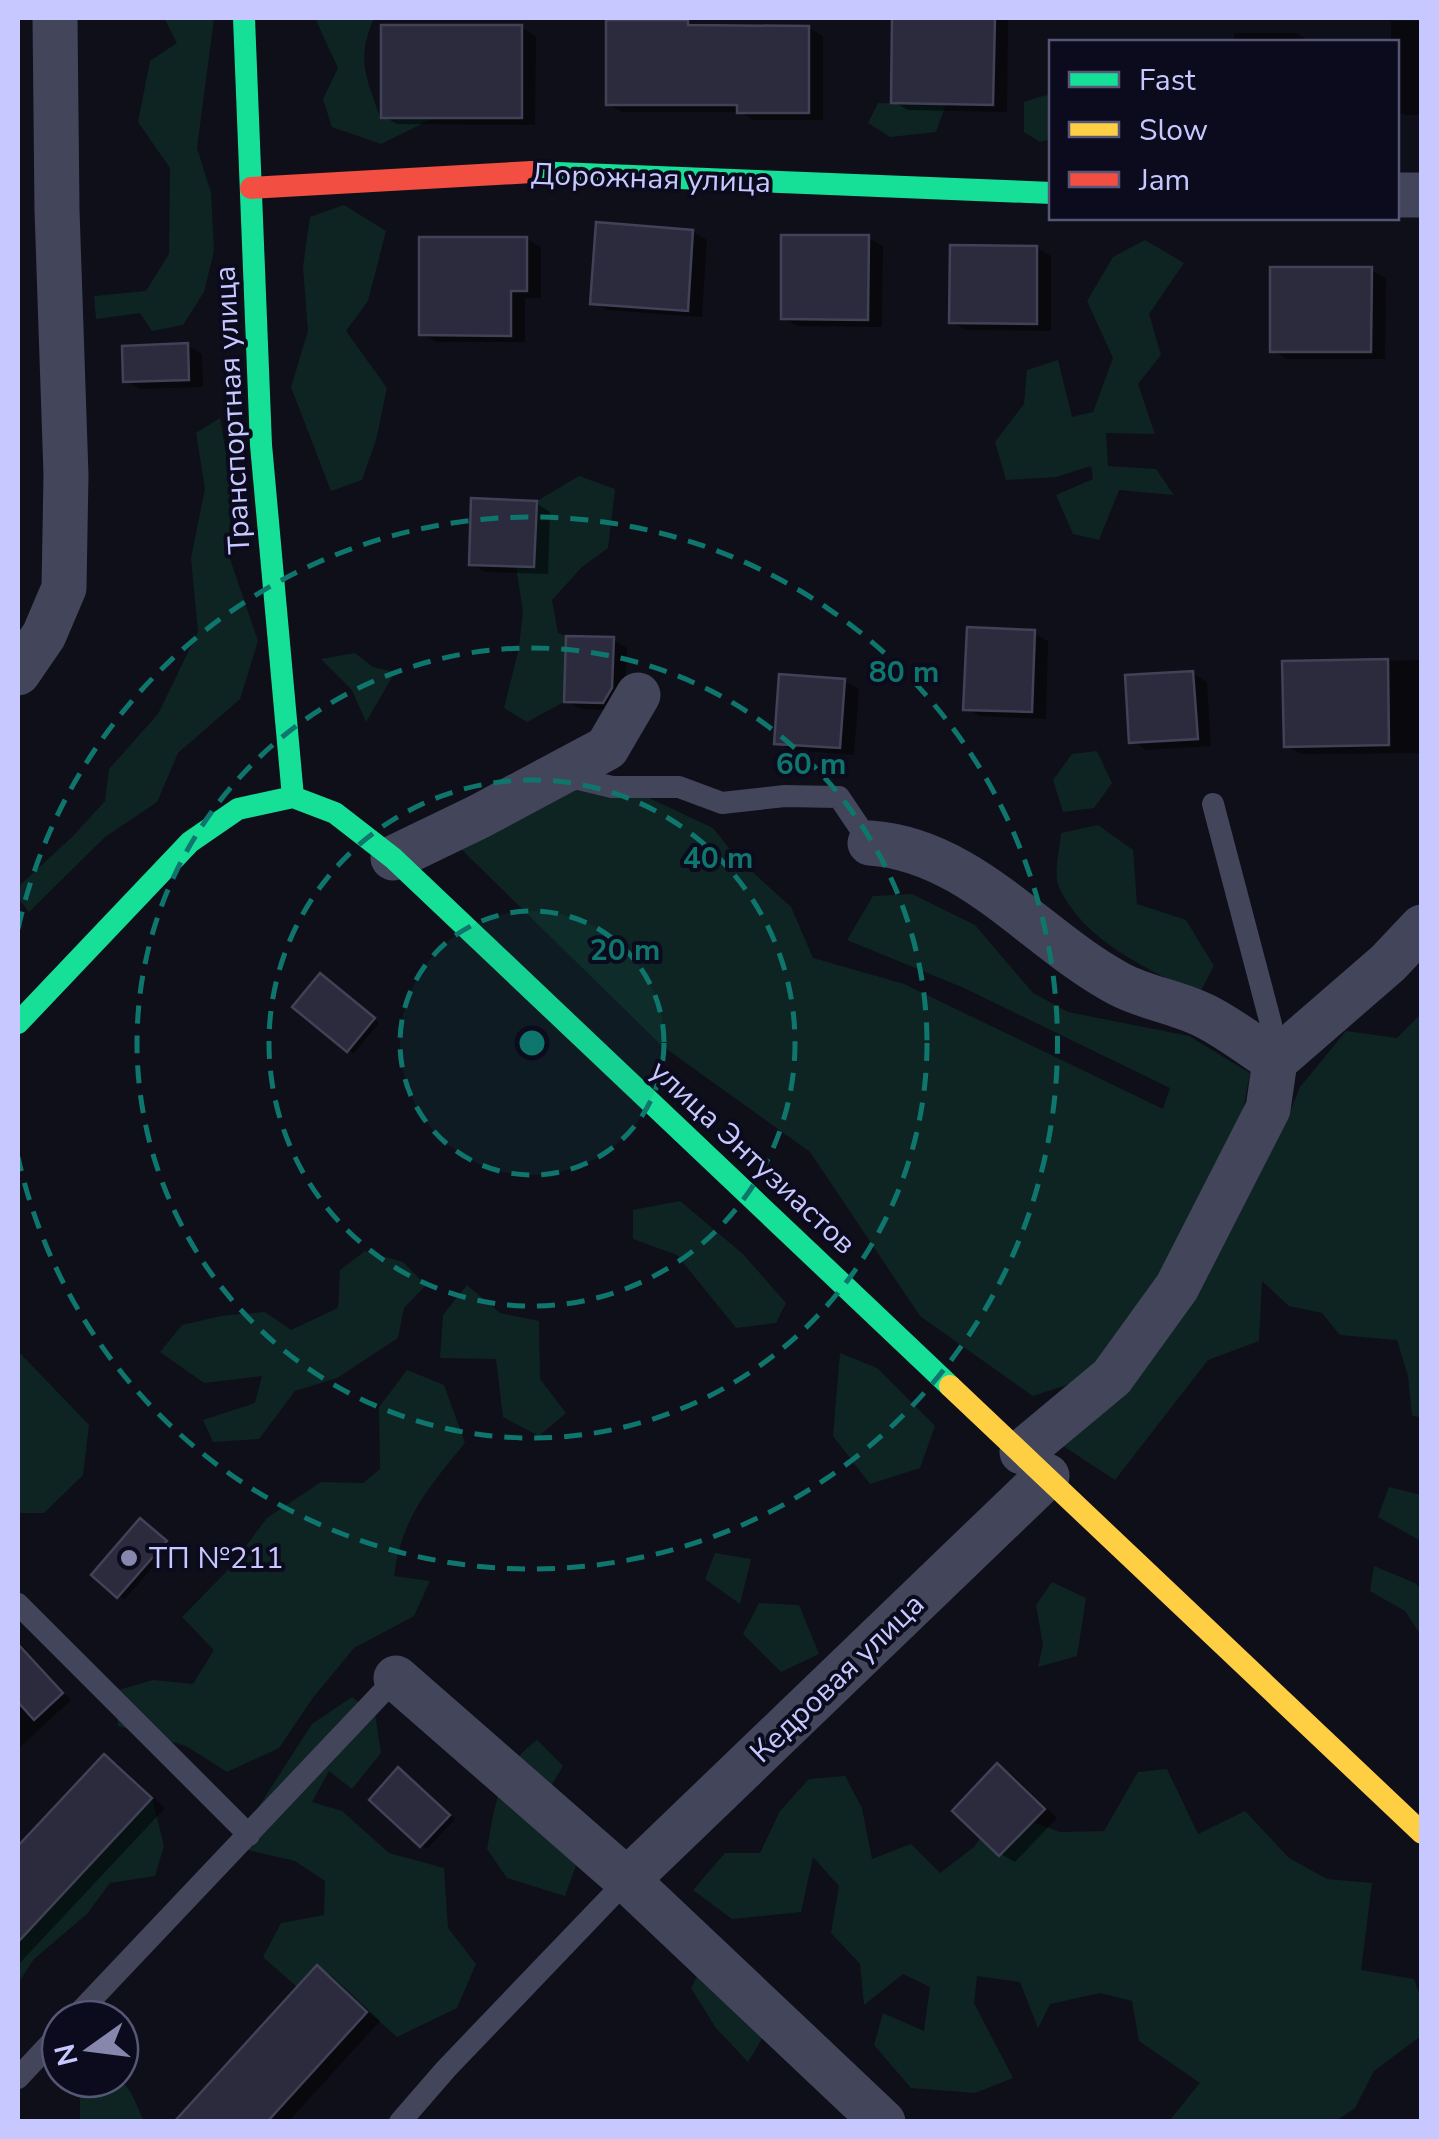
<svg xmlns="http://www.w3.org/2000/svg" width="1439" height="2139" viewBox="0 0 1439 2139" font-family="'Nunito Sans',sans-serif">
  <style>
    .green { fill: #0e2422 }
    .shadow { fill: #0007 }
    .building { fill: #2c2b3d; stroke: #414158; stroke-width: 2.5 }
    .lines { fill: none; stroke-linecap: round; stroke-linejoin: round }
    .lane { stroke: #43455a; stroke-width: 22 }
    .street { stroke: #43455a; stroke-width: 45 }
    .fast { stroke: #16e098; stroke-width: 22 }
    .slow { stroke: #ffcf43; stroke-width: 22 }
    .jam { stroke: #f24e42; stroke-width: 22 }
    .ring { fill: none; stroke: #0f766e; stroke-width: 5; stroke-dasharray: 18 12 }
    .poi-dot { fill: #8787ae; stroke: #0b0b1d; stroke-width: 4 }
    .labels { text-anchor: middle; stroke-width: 8; stroke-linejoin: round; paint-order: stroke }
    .street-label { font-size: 30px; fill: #c7c8ff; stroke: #0b0b1d }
    .poi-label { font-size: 30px; fill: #c7c8ff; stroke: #0b0b1d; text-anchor: start }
    .centre { fill: #0f766e; stroke: #0b0b1d; stroke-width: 5 }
    .ring-label { font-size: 30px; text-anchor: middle; font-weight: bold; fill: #0f766e; stroke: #0b0b1d; stroke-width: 8; stroke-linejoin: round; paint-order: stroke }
  </style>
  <rect width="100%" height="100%" fill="#0f0f19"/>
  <path class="green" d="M164 18H214L197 148 211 193 214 251 204 292 183 325 152 331 140 313 96 319 94 296 146 291 169 254 170 168 138 122 150 61 177 43Z
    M315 18H374C356 59 366 77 380 117L434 118 381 144 332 127 323 99 338 68Z
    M1046 95 1051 98V139L1040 142 1024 132V102Z
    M878 103 946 104 936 132 890 137 868 123Z
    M344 205 386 231 368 301 346 331 387 388 376 440 362 480 331 491 291 387 308 331 303 267 310 217Z
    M1145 240 1184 263 1149 314 1161 355 1138 384 1155 434 1106 433 1108 466 1156 469 1174 495 1119 490 1099 540 1073 534 1056 495 1093 479 1091 466 1056 477 1006 480 995 442 1024 404 1027 370 1058 360 1072 417 1093 412 1113 358 1087 301 1113 257Z
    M220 418 231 483 229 556 258 641 240 699 178 753 157 802 105 837 29 912 18 898V887L74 835 105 801 109 769 158 714 198 632 191 558 205 489 196 433Z
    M579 476 615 489 608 548 582 567 552 600 558 633 566 636 564 702 527 722 504 708 519 648 523 611 516 567H534L537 501Z
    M355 653 373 667 395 672 366 722 352 690 321 659Z
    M1097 751 1112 783 1094 808 1063 812 1053 780 1072 754Z
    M562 781 632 790 713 828 737 858 791 907 813 958 904 984 1163 1109 1170 1088 964 988 847 940 873 896 912 894 975 925 1033 993 1068 1012 1189 1036 1250 1073 1232 1170 1285 1125 1300 1087 1346 1031 1397 1038 1421 1014V1417L1412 1416 1408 1376 1397 1340 1340 1335 1322 1313 1289 1306 1262 1281 1259 1341 1208 1360 1115 1480 1063 1446 1121 1367 1033 1396 920 1316 810 1152 661 1045 458 846Z
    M1098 825 1133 850 1137 904 1186 920 1214 966 1199 994C1149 970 1083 941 1059 887 1053 874 1060 848 1061 833Z
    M680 1201 743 1254 786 1303 776 1323 736 1328 677 1255 633 1239V1210Z
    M365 1251 403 1262 426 1285 404 1308 398 1338 337 1378 295 1391 259 1439 213 1442 203 1420 255 1403 262 1376 204 1383 160 1352 182 1325 221 1316 265 1312 291 1330 338 1308 340 1270Z
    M467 1285 500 1313 539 1321 540 1379 566 1413 539 1436 503 1417 496 1359 440 1358 443 1315Z
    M18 1351 89 1425 83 1475 44 1513H18Z
    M840 1353 877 1368 935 1426 920 1468 870 1484 833 1436Z
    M407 1370 444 1385 465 1443C428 1488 402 1517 394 1576L430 1581 414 1616 354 1648 312 1699 279 1748 227 1772 186 1746 118 1726 115 1691 153 1680 193 1684 214 1650 182 1617 228 1570 267 1518 321 1482 363 1483 380 1469 379 1407Z
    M1389 1487 1421 1495V1541L1378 1517Z
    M715 1553 751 1559 740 1604 705 1579Z
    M1374 1566 1415 1583 1421 1589V1635L1405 1611 1370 1591Z
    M1052 1582 1086 1598 1077 1656 1038 1667 1043 1645 1036 1605Z
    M759 1603 799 1605 819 1654 781 1672 743 1634Z
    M352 1697 375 1714 381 1753 352 1789 329 1771 312 1802 342 1811 389 1853 444 1868 448 1928 476 1964 457 2008 397 2037 317 1966 297 1987 263 1957 281 1923 324 1915 325 1881 295 1861 247 1850 254 1814 312 1724Z
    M537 1740 563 1766 548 1791 578 1860 565 1896 507 1878 487 1849C495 1805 498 1769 537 1740Z
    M1167 1769 1198 1834 1245 1811 1289 1858 1327 1879 1372 1883 1361 1970 1414 1979 1421 1999V2036L1374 2071 1355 2108 1336 2121H1169L1200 2083 1139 2041 1132 2001 1100 1993 1050 2004 1038 2028 1020 1982 977 1976 974 2003 1013 2078 975 2093 911 2088 874 2045 883 2013 924 2031 930 1987 903 1974 864 2005 860 1964 831 1933 839 1886 813 1857 801 1912 732 1919 693 1890 725 1853H760L780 1811 809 1779 845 1776 862 1808 872 1859 911 1844 940 1873 974 1847 1000 1810 1060 1832 1104 1831 1138 1772Z
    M152 1798 164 1846 155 1876 110 1883 87 1914 34 1959 18 1983V1942Z
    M700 1971 766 2032 748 2062 716 2028 691 1988Z
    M84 2079C131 2079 125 2080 144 2121H80V2098Z"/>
  <path class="shadow" d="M895 18H1008L1007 112 908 110 894 102Z
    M1391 21H1422V115H1405L1396 110V42H1391Z
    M687 23 696 28H809L823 36V120H753L741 112H622L608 104Z
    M521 27 536 36 535 125 397 124 383 116Z
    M1234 33H1296L1311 42H1234Z
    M693 232 707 240 702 317 607 310 593 302Z
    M868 238 883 246 882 327 797 326 783 318Z
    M527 239 541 247V298H525V342H436L422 334Z
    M1037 248 1051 256V331L966 330 952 322Z
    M1371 270 1386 278 1385 359H1287L1272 350Z
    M188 346 202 354 203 387 140 389 126 381Z
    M536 503 550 512 548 574 485 572 471 564Z
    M1034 633 1048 641 1046 719 980 716 966 708Z
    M613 640 627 648 625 696 617 710 581 709 567 701Z
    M1422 660V753L1301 754 1286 746 1284 663Z
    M1192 673 1207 682 1211 746 1146 750 1132 741Z
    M844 681 859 689 854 755 791 750 776 742Z
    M327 980 379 1023 354 1053 348 1050Z
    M146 1525 171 1546 125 1599 119 1596Z
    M18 1641 71 1700 18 1749Z
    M105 1757 119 1765 165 1808 18 1965V1850Z
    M997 1766 1012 1774 1057 1818 1015 1862 1001 1854Z
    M405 1774 455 1819 427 1849 421 1845Z
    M317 1968 332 1976 380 2021 288 2122H177Z"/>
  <path class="building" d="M892 18H995L993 105 891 103Z
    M606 20H688V25L809 26V113H737V105H606Z
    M381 25H522V118H381Z
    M596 222 693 230 688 311 590 304Z
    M781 235H869L868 320 781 319Z
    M419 237H527V291H511V336L419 335Z
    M950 245 1037 246V324L949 323Z
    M1270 267H1372L1371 352H1270Z
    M188 343 189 380 123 382 122 346Z
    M471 498 537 501 534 567 469 565Z
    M967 627 1035 630 1032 712 963 710Z
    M566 636 614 637 612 688 603 703 564 702Z
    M1388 659 1389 745 1284 747 1282 661Z
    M1193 671 1198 739 1129 743 1125 675Z
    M779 674 845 679 840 748 774 744Z
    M320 973 375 1018 347 1052 292 1007Z
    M140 1518 167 1541 117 1598 91 1575Z
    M18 1644 63 1693 34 1720 18 1702Z
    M104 1754 152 1798 18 1942V1846Z
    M997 1763 1045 1809 999 1856 952 1811Z
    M398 1767 450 1815 420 1847 369 1800Z
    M317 1965 367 2012 267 2122H174Z"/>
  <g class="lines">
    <path class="lane" d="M562 775 612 787H679L722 803 785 796 839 797 870 843
      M1213 804 1271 1024 1275 1061
      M18 1604 249 1835
      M73 2019 396 1678
      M18 2078 60 2033
      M400 2122 446 2069 627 1880"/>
    <path class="street" d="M1396 195H1422
      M18 673 44 635 64 588 66 475 57 210 55 18
      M870 843C971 850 1035 939 1119 984 1145 998 1178 1002 1205 1016 1229 1028 1252 1046 1275 1061L1388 963 1422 927
      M393 858 478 817 607 748 638 695
      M1022 1452 1112 1377 1177 1287 1268 1109 1275 1061
      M396 1678 627 1880 883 2122
      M627 1880 1047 1476"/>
    <path class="fast" d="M244 18 261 445 293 797
      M532 172 1052 193
      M18 1023 190 842 238 809 293 797 335 813 393 858 950 1386"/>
    <path class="slow" d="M950 1386 1422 1833"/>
    <path class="jam" d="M251 188 532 172"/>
  </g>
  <circle cx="532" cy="1043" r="132" fill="#0f766e" fill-opacity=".12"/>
  <g class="ring">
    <circle cx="532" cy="1043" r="132"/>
    <circle cx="532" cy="1043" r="263"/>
    <circle cx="532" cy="1043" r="395"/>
    <path d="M18 929A526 526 0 1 1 18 1157"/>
  </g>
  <circle class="poi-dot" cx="129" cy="1558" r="10"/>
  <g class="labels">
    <g class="street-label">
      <text transform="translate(651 178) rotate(2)" y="10">Дорожная улица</text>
      <text transform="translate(232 410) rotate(-93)" y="10">Транспортная улица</text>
      <text transform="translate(753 1157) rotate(43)" y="10">улица Энтузиастов</text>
      <text transform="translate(837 1678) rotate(-44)" y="10">Кедровая улица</text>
    </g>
    <g class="poi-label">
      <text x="149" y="1568">ТП №211</text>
    </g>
  </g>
  <circle cx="532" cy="1043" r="15" class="centre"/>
  <g class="ring-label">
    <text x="904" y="682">80 m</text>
    <text x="811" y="774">60 m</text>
    <text x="718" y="868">40 m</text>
    <text x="625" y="960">20 m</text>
  </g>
  <rect width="1439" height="2139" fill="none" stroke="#c7c8ff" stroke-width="40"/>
  <rect x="1049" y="40" width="350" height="180" fill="#0b0b1d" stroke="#565777" stroke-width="2.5"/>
  <rect x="1069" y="72" width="50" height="15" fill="#16e098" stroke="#565777" stroke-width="2.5"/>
  <text x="1139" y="90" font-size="30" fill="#c7c8ff">Fast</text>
  <rect x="1069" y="122" width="50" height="15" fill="#ffcf43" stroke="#565777" stroke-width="2.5"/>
  <text x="1139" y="140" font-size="30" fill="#c7c8ff">Slow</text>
  <rect x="1069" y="172" width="50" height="15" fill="#f24e42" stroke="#565777" stroke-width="2.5"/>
  <text x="1139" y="190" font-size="30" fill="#c7c8ff">Jam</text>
  <g transform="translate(90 2049) rotate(256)"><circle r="48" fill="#0b0b1d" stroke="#565777" stroke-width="2.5"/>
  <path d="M0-8L18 38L0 25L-18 38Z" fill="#8787ae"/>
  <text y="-15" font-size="28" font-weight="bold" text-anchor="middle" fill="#c7c8ff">N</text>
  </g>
</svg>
